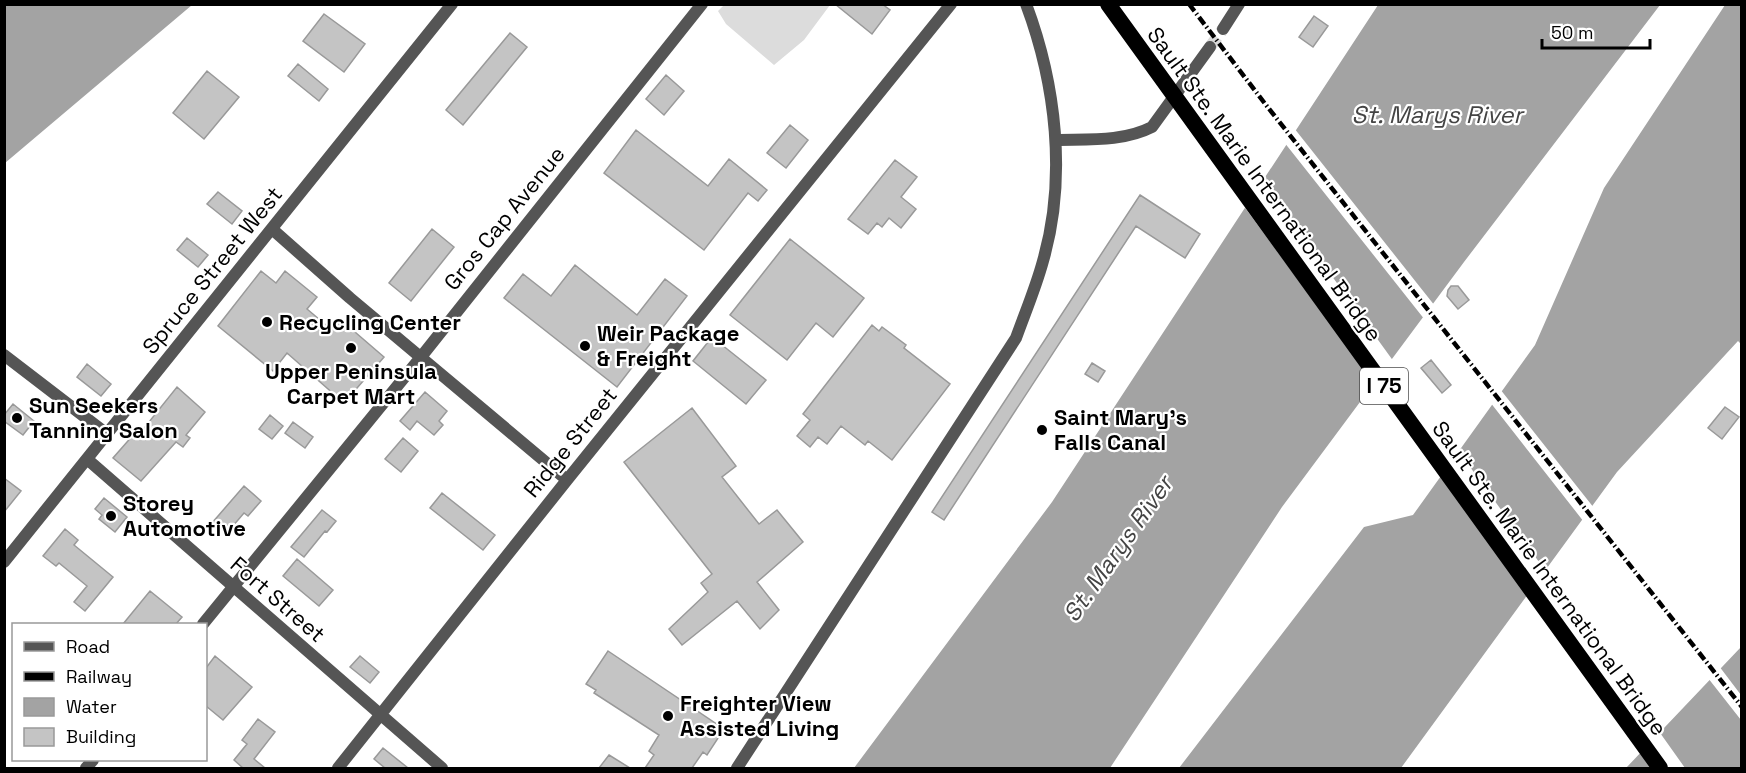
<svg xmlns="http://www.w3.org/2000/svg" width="1746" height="773" viewBox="0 0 1746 773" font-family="'Space Grotesk',sans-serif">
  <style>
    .green { fill: #dcdcdc }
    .water { fill: #a3a3a3 }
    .pier { fill: #fff }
    .building { fill: #c4c4c4; stroke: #999; stroke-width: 1.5 }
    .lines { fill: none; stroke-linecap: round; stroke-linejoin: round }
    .minor-tunnel { stroke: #d9d9d9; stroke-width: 12; stroke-dasharray: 12 6; stroke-linecap: butt }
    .minor { stroke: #555; stroke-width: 12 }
    .tertiary { stroke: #555; stroke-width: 12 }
    .trunk { stroke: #000; stroke-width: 16 }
    .rail { stroke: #000; stroke-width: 4.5; stroke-dasharray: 9 3 1.5 3; stroke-linecap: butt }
    .poi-dot { fill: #000; stroke: #fff; stroke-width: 2 }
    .labels { text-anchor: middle; stroke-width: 4.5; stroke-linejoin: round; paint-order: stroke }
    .shield { fill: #fff; stroke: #4c4c4c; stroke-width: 1.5 }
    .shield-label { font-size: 21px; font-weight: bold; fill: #000 }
    .street-label { font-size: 22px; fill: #000; stroke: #fff }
    .poi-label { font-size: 22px; font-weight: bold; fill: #000; stroke: #fff; text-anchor: start }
    .water-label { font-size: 24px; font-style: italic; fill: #444; stroke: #fff }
  </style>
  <rect width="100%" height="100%" fill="#fff"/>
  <path class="green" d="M724 5V4L830 5 804 40 774 65 726 24 718 11Z"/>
  <path class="water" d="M5 4H192V5L5 163Z
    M1378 5H1660L1464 262 1282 507 1110 768H854L1052 502Z
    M1725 5H1741V344L1738 341 1617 472 1401 768H1179L1364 527 1413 515 1535 345 1604 188Z
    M1741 647V768H1626Z"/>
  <path class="pier" d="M1294 128 1435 306 1425 320 1284 142Z
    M1261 178 1394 362 1376 386 1243 205Z
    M1500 389 1594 508 1584 522 1490 402Z
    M1457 449 1547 573 1530 596 1440 472Z
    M1719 666 1741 695V720L1708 678Z
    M1658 730 1685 768H1655L1640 749Z"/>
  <path class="building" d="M835 4H882L890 10 872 34Z
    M324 14 365 44 344 72 303 41Z
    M1314 16 1328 26 1313 47 1299 37Z
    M510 33 527 47 463 125 446 110Z
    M298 64 328 89 319 101 288 76Z
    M207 71 239 97 204 139 173 113Z
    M666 75 684 91 664 115 646 99Z
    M790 125 808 140 786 168 767 153Z
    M636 130 708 186 729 159 767 190 758 201 748 193 704 250 604 173Z
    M895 160 917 177 901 197 916 209 901 228 889 218 882 227 877 223 868 234 848 219Z
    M218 192 242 211 232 224 207 204Z
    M1140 195 1200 234 1185 258 1136 226 944 520 932 512Z
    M432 229 454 247 411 301 389 283Z
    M187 238 208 255 198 267 177 250Z
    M790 239 864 298 833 337 816 323 787 360 730 315Z
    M575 265 637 315 665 279 687 296 617 387 504 298 523 274 551 296Z
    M261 271 276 283 285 271 317 297 307 309 332 330 341 320 384 357 344 403 287 353 273 371 218 326Z
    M1451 286H1458L1469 300 1458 309 1447 296 1448 290Z
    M872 325 879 331 882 327 906 345 904 348 950 384 892 460 868 441 865 445 841 426 827 444 818 437 810 447 797 436 810 420 803 414Z
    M712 337 766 380 746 404 693 361Z
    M1431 360 1451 385 1442 393 1421 368Z
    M1092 363 1105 371 1098 382 1085 374Z
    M87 364 111 384 101 396 77 377Z
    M177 387 205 412 186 435 190 438 183 447 176 442 141 481 113 458 134 434 137 437Z
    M425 392 447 411 439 421 443 425 434 435 417 421 410 430 400 421Z
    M13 404 34 421 23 435 4 421V415Z
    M1725 407 1739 417 1722 439 1708 428Z
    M692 408 736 466 722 477 759 524 777 510 803 542 757 582 779 610 760 629 737 601 682 645 669 629 708 592 701 583 712 574 624 462Z
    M270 415 283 426 272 439 259 429Z
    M293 422 313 437 305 448 285 433Z
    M403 438 418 451 401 472 385 459Z
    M4 478 21 491 4 512Z
    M244 486 261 501 248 516 244 513 226 534 212 523Z
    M442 493 495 535 483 550 430 508Z
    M104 498 127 517 115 532 99 519 102 515 95 509Z
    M322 510 336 521 327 532 325 531 304 557 291 547Z
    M65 529 78 540 74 545 113 577 85 611 74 602 87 586 59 563 56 566 43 556Z
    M297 559 333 590 319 606 283 576Z
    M150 591 182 617 176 624H123Z
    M608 651 724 729 707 755 703 752 692 768H645L654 755 649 751 659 735 594 693 596 690 586 684Z
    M215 656 252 687 223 720 206 706V668Z
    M360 656 379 672 370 683 350 667Z
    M258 719 275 732 254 759 265 768H243L234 760 247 744 242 740Z
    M383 748 408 768H385L374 759Z
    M609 755 630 768H599Z"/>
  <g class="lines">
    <path class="minor-tunnel" d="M1210 47 1223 29"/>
    <path class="minor" d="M1223 29 1239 4
      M1056 140C1087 139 1123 142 1152 127L1210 47
      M272 229 350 298 567 480
      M4 355 107 434
      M87 459 442 768
      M4 562 452 4
      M203 624 421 357 702 4
      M86 768 93 760
      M338 768 567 480 951 4"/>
    <path class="tertiary" d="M737 768 1016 338C1025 313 1036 287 1043 261 1067 178 1056 84 1026 4"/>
    <path class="trunk" d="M1108 4 1660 768"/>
    <path class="rail" d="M1189 4 1266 105 1742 707"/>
  </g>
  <g class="poi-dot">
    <circle cx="267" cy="322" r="6"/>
    <circle cx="585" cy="346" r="6"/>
    <circle cx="351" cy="348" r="6"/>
    <circle cx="17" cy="418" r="6"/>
    <circle cx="1042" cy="430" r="6"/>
    <circle cx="111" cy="516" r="6"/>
    <circle cx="668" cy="716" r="6"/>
  </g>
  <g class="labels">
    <rect class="shield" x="1360" y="368" width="48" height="36" rx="4.5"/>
    <g class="shield-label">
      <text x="1384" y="393">I 75</text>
    </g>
    <g class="street-label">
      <text transform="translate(1265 184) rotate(54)" y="8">Sault Ste. Marie International Bridge</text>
      <text transform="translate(504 218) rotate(-51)" y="8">Gros Cap Avenue</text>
      <text transform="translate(212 270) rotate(-51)" y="8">Spruce Street West</text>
      <text transform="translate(570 442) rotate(-51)" y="8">Ridge Street</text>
      <text transform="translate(1550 578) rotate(54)" y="8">Sault Ste. Marie International Bridge</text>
      <text transform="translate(278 599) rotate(41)" y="8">Fort Street</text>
    </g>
    <g class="poi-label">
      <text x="279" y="330">Recycling Center</text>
      <text x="597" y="341">Weir Package<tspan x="597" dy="25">&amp; Freight</tspan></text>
      <text x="351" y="379" text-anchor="middle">Upper Peninsula<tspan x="351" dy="25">Carpet Mart</tspan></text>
      <text x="29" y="413">Sun Seekers<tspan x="29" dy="25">Tanning Salon</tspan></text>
      <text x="1054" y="425">Saint Mary's<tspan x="1054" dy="25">Falls Canal</tspan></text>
      <text x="123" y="511">Storey<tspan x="123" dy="25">Automotive</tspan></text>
      <text x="680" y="711">Freighter View<tspan x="680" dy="25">Assisted Living</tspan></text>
    </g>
    <g class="water-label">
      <text x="1437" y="123">St. Marys River</text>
      <text transform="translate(1118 549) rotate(-55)" y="8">St. Marys River</text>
    </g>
  </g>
  <rect width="1746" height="773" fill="none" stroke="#000000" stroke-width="12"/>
  <rect x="12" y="623" width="195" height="138" fill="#ffffff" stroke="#999999" stroke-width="1.5"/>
  <rect x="24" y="642" width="30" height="9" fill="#555555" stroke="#999999" stroke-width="1.5"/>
  <text x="66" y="653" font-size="18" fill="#000000">Road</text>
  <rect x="24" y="672" width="30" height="9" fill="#000000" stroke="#999999" stroke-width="1.5"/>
  <text x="66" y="683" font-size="18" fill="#000000">Railway</text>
  <rect x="24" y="698" width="30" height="18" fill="#a3a3a3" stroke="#999999" stroke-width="1.5"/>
  <text x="66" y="713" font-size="18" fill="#000000">Water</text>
  <rect x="24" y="728" width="30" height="18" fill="#c4c4c4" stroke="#999999" stroke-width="1.5"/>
  <text x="66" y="743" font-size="18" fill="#000000">Building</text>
  <path d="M1542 39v9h108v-9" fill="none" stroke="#000000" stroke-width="3"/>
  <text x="1551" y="39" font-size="18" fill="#000000" stroke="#ffffff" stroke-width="4.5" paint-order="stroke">50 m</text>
</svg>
